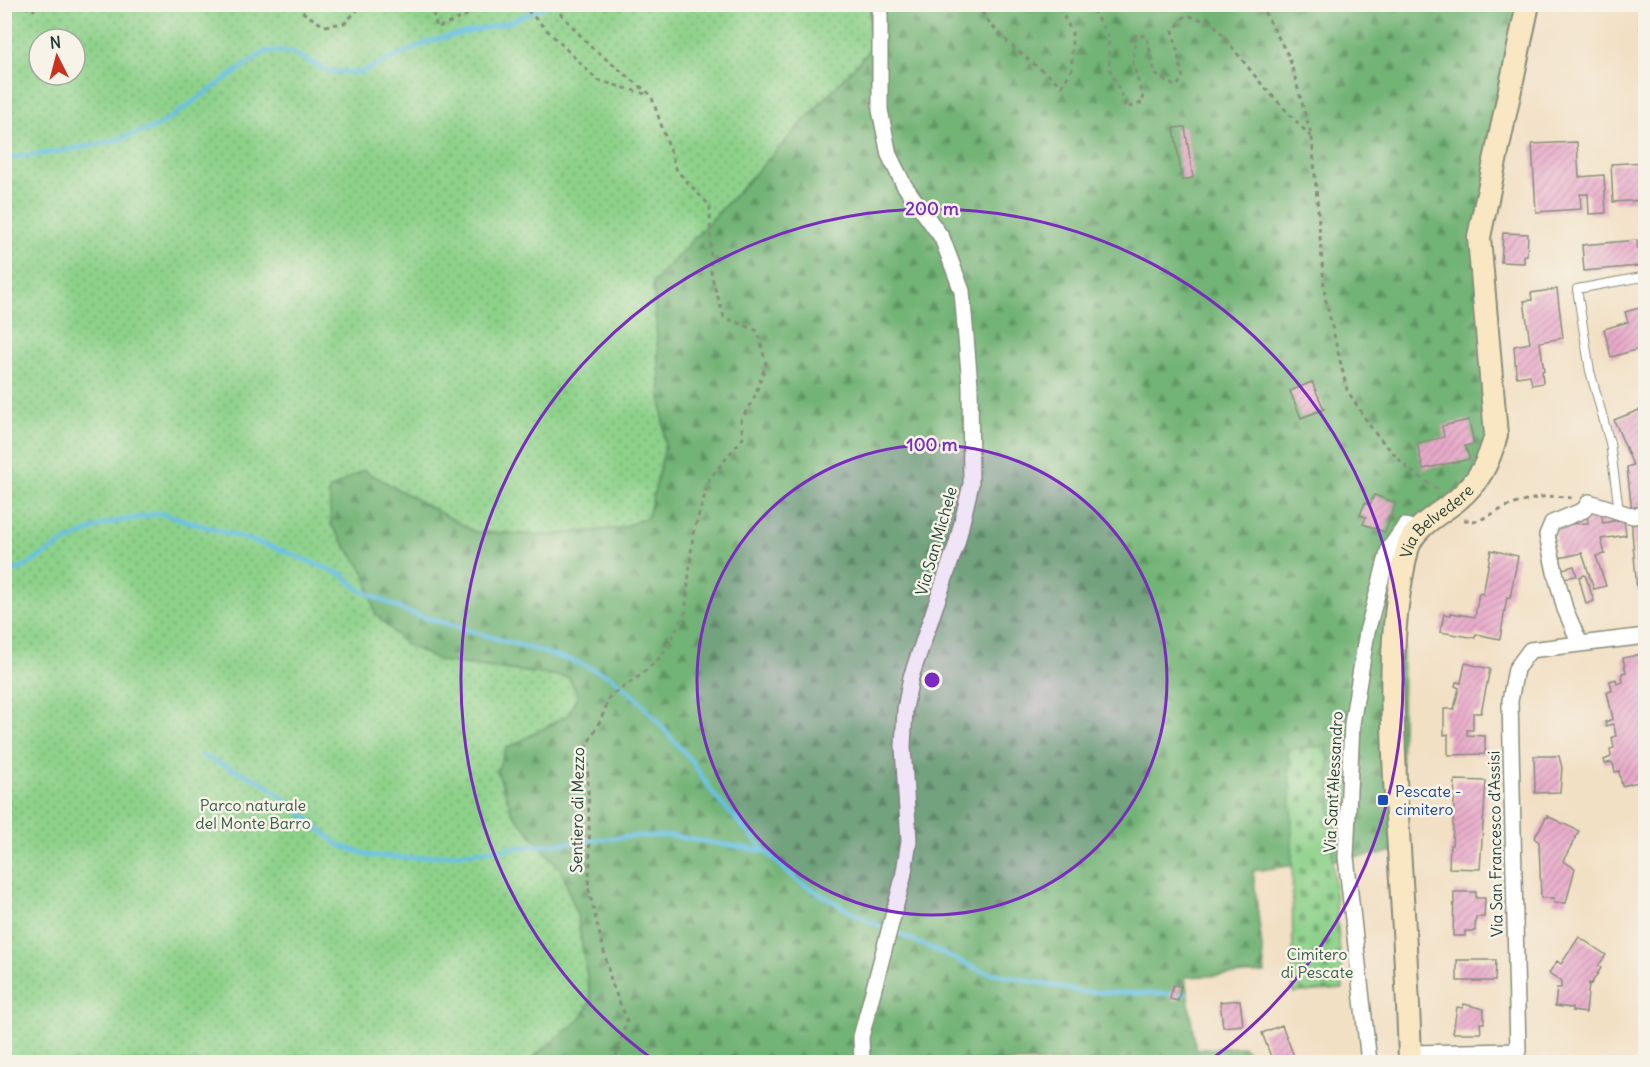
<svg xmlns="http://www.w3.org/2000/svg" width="1650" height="1067" viewBox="0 0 1650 1067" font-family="Delius,sans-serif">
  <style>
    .grass { fill: url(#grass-dots); stroke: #56875f; stroke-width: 1.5; fill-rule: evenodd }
    .forest { fill: url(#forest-firs); stroke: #487855; stroke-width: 1.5 }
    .cemetery { fill: url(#cemetery-stones); stroke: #56875f; stroke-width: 1.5 }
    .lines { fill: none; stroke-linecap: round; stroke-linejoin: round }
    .stream { stroke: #68c1e6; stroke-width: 4.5 }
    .building { fill: url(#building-hatch) }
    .lane-casing { stroke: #888e7c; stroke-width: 10 }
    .street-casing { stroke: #888e7c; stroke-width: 18 }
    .secondary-casing { stroke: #888e7c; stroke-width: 26 }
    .path { stroke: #888e7c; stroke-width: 3; stroke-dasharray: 4.5 4.5; stroke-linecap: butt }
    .lane { stroke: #fff; stroke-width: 8 }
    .street { stroke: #fff; stroke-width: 15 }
    .secondary { stroke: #f9e7c3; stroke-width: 22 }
    .ring { fill: none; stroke: #7b2cbf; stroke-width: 3 }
    .transit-dot { fill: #1a4fb4; stroke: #f7f3e8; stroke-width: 2 }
    .labels { text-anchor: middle; stroke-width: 5; stroke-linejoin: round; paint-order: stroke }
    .street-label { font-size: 16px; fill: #1f3d34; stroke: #f7f3e8 }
    .transit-label { font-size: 16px; fill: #164399; stroke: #f7f3e8; text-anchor: start }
    .park-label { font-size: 16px; fill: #355b45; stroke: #f7f3e8 }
    .centre { fill: #7b2cbf; stroke: #f7f3e8; stroke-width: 3 }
    .ring-label { font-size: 18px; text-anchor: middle; font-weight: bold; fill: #7b2cbf; stroke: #f7f3e8; stroke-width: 5; stroke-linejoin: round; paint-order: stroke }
  </style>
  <defs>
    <pattern id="grass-dots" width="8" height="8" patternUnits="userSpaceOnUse" patternTransform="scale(1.5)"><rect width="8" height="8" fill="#8dd18a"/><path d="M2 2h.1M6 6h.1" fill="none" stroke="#73ab72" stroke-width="1.8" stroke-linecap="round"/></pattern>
    <pattern id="forest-firs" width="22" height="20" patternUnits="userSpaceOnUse" patternTransform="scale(1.5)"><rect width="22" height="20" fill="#72b376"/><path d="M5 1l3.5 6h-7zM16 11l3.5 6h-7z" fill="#5d9362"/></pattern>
    <pattern id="cemetery-stones" width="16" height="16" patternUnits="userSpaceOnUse" patternTransform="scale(1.5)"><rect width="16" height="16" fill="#8dd18a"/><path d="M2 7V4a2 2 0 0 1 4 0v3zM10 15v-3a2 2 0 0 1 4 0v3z" fill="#73ab72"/></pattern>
    <pattern id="building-hatch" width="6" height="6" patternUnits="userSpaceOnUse" patternTransform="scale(1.5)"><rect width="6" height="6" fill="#e9aaca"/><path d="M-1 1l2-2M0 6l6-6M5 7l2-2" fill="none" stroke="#bc8ca5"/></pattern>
  </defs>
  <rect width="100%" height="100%" fill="#f7f3e8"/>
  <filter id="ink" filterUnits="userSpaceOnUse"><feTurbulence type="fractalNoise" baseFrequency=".0167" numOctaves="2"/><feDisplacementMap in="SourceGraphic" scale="12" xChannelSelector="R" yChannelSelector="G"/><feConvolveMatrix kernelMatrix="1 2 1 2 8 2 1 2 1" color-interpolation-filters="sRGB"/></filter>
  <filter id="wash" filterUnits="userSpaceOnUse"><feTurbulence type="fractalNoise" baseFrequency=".008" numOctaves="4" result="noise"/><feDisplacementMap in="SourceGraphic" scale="24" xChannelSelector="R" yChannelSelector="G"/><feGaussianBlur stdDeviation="1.35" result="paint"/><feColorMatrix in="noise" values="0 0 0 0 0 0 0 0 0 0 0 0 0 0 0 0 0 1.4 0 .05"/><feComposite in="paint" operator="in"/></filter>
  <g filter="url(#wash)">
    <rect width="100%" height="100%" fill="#f2e0c5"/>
    <path class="grass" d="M5 5H870L871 49 653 283 665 447 649 517 621 528 551 535 475 532 363 470 331 525 365 573 370 595 453 663 568 677 578 695 568 715 506 749 512 812 562 871 577 915 591 1000 582 1017 579 1062H5ZM39 39H75V75H39Z"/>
    <path class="forest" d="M870 5H1517L1488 251 1494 460 1425 536 1411 561 1404 587 1400 851 1253 871 1265 973 1185 977 1196 1049 1243 1047 1260 1062H528L582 1017 591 1000 577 915 562 871 512 812 497 771 506 749 568 715 578 694 568 677 440 661 405 644 375 613 365 573 331 525 329 490 363 470 475 532 551 535 621 528 648 517 665 447 653 283 871 49Z"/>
    <path class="cemetery" d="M1328 746 1331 843 1343 989 1293 993 1292 822 1288 749Z"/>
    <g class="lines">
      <path class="stream" d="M4 158 57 152 113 141 157 127 266 51 291 52 328 71 359 73 430 41 510 22 549 4
        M4 574 22 568 63 543 104 524 161 513 276 548 343 575 360 590 410 613 576 662 612 677 642 703 693 763 715 796 765 851 795 879 858 916 982 971 1083 992 1185 994
        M202 756 263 782 339 845 371 856 412 858 635 836H672L764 851"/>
    </g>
    <g id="blocks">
      <path class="building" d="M1640 4H1646V28H1640Z
        M1185 127 1193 178 1182 180 1174 128Z
        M1577 142 1579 177 1604 175 1606 213 1589 214 1588 194H1580L1581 209 1536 212 1532 144Z
        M1646 162V200L1613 202 1611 164Z
        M1503 233 1528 234 1527 256 1524 255V263L1501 262Z
        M1637 240 1639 266 1584 271 1582 245Z
        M1557 289 1563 338 1540 342 1544 371H1542L1543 383 1532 385 1530 375 1517 377 1516 374 1514 346 1530 343 1524 301 1532 300 1531 293Z
        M1646 306V347L1611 357 1604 329 1628 322 1625 312Z
        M1312 382 1324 409 1301 418 1290 391Z
        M1639 410 1646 425V512L1632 513 1627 467 1633 465 1614 420Z
        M1469 420 1474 444 1465 446 1470 459 1423 469 1417 443 1444 437 1442 426Z
        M1374 495 1396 503 1385 532 1363 524 1366 517 1360 515 1365 503 1370 505Z
        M1601 510 1603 523 1624 519 1626 535 1601 539 1605 554 1596 556 1606 586 1594 589 1582 553 1559 558 1555 530 1568 524 1588 523 1587 513Z
        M1646 517V589L1637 590 1632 532V518Z
        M1491 550 1518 556 1510 598 1507 597 1500 639 1476 634 1475 638 1440 632 1444 614 1451 615V613L1475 617 1479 593 1483 594Z
        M1574 566 1577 576 1564 578 1562 569Z
        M1585 575 1594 601 1586 604 1579 577Z
        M1646 653V740L1641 741 1646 762V780L1622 786 1619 771 1615 772 1613 764 1611 762 1605 764 1604 760 1611 757 1610 749 1614 748 1612 737 1616 736 1614 726 1612 724 1606 726 1605 722 1613 719 1607 692 1612 691 1610 681 1616 679 1617 684 1623 682 1622 673 1626 672 1623 658Z
        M1465 663 1490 669 1481 713H1473V730H1467V735L1485 736V754L1448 755V734L1444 735V709H1454L1459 688 1455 686 1456 682 1461 683Z
        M1534 756H1559L1562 768 1560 792 1535 793Z
        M1455 780 1486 781 1480 869 1449 868 1450 845H1452Z
        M1547 816 1579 831 1563 861 1575 868 1566 903H1554V898H1541L1539 842 1534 838Z
        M1454 892H1476V898H1485L1484 917H1476L1475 931H1465V936H1453Z
        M1579 937 1606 955 1598 966 1601 968 1591 984 1589 983 1586 1013 1572 1011V1008L1555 1006 1557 988H1561V981L1549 973 1557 961 1561 964Z
        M1457 960H1496L1495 981H1457Z
        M1173 985 1181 986 1178 1001 1170 999Z
        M1240 1000 1243 1025 1223 1027 1220 1002Z
        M1464 1004 1484 1009V1023H1480L1481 1033H1453L1457 1007 1463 1008Z
        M1282 1025 1295 1059 1286 1062H1273L1262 1033Z"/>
    </g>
  </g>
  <g filter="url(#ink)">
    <use href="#blocks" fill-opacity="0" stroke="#888e7c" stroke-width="1.5"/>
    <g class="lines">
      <g class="lane-casing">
        <path id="lane" d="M1619 511 1610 443 1590 371 1577 289 1642 277 1646 270"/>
      </g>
      <g class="street-casing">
        <path id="street" d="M1580 644 1565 609 1555 572 1547 535 1552 523 1584 510 1589 502 1633 516 1646 514
          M1410 1053 1518 1051 1510 701 1516 669 1530 650 1646 636
          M862 1062 861 1037 903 878 909 841 903 747 905 709 911 677 957 543 971 484 970 385 962 291 942 238 904 185 889 155 880 110V15L878 4
          M1369 1062 1346 857 1352 724 1367 632 1389 549 1405 526 1418 530"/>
      </g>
      <g class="secondary-casing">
        <g id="secondary">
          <path id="s1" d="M1410 1062C1408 975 1401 887 1396 799 1392 716 1387 632 1407 550 1413 526 1440 514 1457 500 1480 480 1488 464 1496 435L1479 237 1528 4"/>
        </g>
      </g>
      <path class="path" d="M16 4 34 10 33 4
        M298 4 301 11 324 26 345 23 363 4
        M431 4 437 28 493 4
        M521 4 597 80 649 95
        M560 4V13L591 47 651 95 677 171 710 206 711 275 724 317 758 331 766 364 754 398 741 420 743 438 710 478 693 534 685 614 661 657 638 677 610 696 601 719 587 745 590 863 588 887 612 984 627 1020 614 1062
        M978 4C990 33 1037 66 1062 86L1072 69V32L1058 6 1059 4
        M1086 4 1091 8 1108 36 1110 70 1127 108 1144 102 1133 64 1136 34 1147 37 1155 74 1176 87 1183 78 1173 31 1186 15 1213 23 1263 86 1311 137
        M1260 4 1289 57 1312 138 1325 297 1347 390 1374 432 1407 468 1440 491
        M1464 520 1478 521 1510 505 1541 497 1556 496 1572 498"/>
      <use href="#lane" class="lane"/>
      <use href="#street" class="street"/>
      <use href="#secondary" class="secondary"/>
    </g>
  </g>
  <circle cx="932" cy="680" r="235" fill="#7b2cbf" fill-opacity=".12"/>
  <g class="ring">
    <circle cx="932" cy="680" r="235"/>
    <path d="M655 1061A471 471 0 1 1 1209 1061"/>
  </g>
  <rect class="transit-dot" x="1377" y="794" width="12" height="12" rx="3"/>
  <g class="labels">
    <g class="street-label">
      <text dy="6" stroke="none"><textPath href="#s1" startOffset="555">Via Belvedere</textPath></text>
      <text transform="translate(936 541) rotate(-74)" y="6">Via San Michele</text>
      <text transform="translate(1333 782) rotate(-87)" y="6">Via Sant'Alessandro</text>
      <text transform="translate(577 810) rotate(-89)" y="6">Sentiero di Mezzo</text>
      <text transform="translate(1495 844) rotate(-91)" y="6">Via San Francesco d'Assisi</text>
    </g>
    <g class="transit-label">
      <text x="1395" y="797">Pescate -<tspan x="1395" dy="18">cimitero</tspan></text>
    </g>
    <g class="park-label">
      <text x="253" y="811">Parco naturale<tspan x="253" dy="18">del Monte Barro</tspan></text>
      <text x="1317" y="960">Cimitero<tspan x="1317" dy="18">di Pescate</tspan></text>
    </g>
  </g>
  <circle cx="932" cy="680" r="9" class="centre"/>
  <g class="ring-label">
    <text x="932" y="215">200 m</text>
    <text x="932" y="451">100 m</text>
  </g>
  <rect width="1650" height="1067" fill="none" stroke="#f7f3e8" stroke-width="24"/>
  <g transform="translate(57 57) rotate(354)"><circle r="28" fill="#f7f3e8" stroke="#a1aaa0" stroke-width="1.5"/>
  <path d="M0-4.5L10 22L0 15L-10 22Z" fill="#c8321e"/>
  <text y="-9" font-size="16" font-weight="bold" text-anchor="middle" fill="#1f3d34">N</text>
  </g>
</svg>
